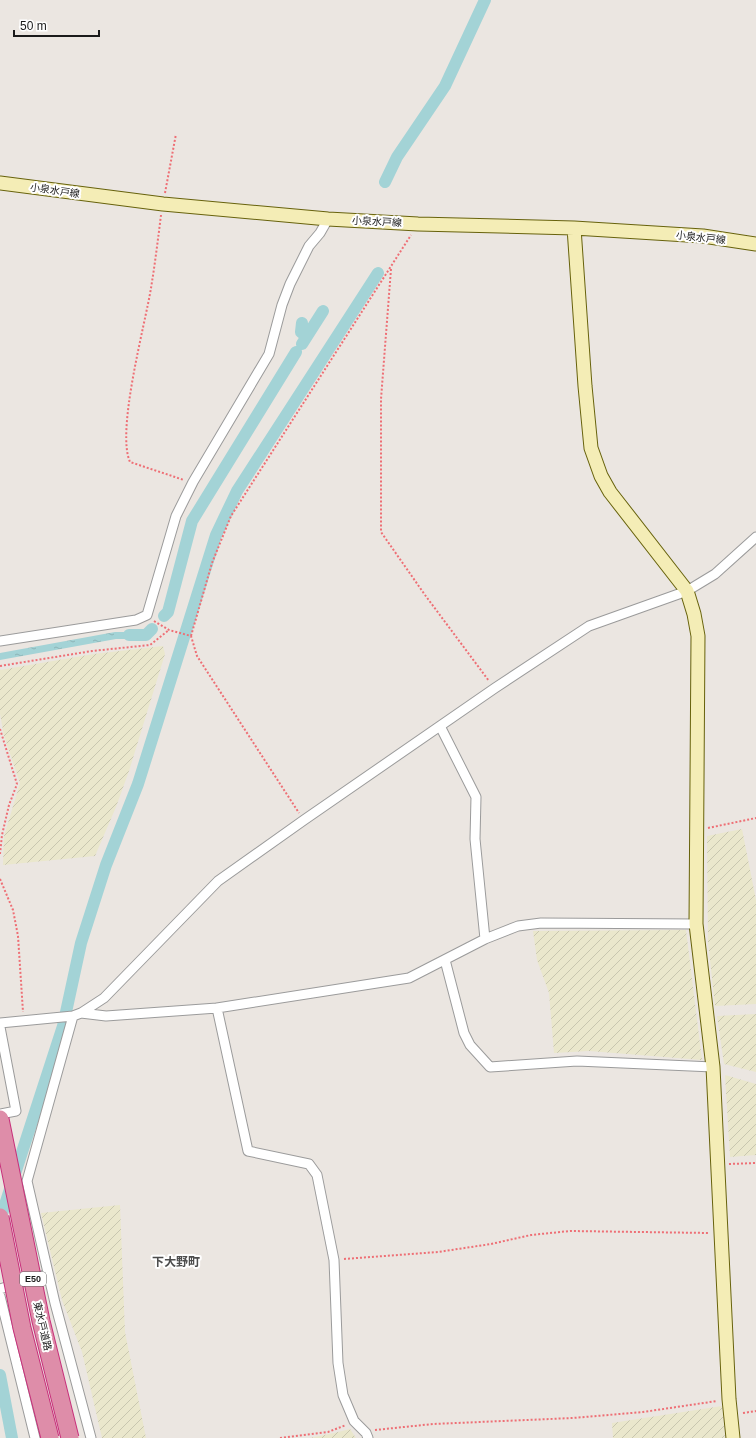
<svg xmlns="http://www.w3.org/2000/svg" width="756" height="1438" viewBox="0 0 756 1438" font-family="Arial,'Noto Sans JP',sans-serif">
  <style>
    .farmland { fill: url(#farmland-furrows) }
    .water { fill: url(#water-ripples) }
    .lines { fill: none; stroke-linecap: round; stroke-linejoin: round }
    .canal { stroke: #a3d3d6; stroke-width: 12 }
    .street-casing { stroke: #9b9b9b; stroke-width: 11 }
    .secondary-casing { stroke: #67620c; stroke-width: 15 }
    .path { stroke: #ee6f75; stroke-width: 2; stroke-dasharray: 2 2; stroke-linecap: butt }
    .street { stroke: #fff; stroke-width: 9 }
    .secondary { stroke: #f4edb6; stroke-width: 13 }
    .highway-bridge-casing { stroke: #c7307b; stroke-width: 19; stroke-linecap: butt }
    .highway-bridge { stroke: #de8da9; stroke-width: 17 }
    .labels { text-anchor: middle; stroke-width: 4; stroke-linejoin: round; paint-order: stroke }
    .shield { fill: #fff; stroke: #5f5f5f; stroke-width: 1 }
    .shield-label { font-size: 9px; font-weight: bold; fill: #1a1a1a }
    .street-label { font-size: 10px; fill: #1a1a1a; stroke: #fff }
    .quarter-label { font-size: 12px; font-weight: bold; fill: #4d4d4d; stroke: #fff }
  </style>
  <defs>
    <pattern id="farmland-furrows" width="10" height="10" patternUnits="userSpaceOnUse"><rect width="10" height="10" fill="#eae7cc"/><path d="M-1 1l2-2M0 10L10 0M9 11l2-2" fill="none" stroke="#c8c6af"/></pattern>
    <pattern id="water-ripples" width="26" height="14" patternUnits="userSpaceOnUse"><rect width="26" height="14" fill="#a3d3d6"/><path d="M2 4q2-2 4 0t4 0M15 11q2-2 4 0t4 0" fill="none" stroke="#8cb5b7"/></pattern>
  </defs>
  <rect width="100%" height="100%" fill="#ebe6e1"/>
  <path class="farmland" d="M163 646 165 654 129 771 116 807 95 856 3 865 4 836 20 783 4 736 0 714V670L94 654Z
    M742 829 756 900V1004L715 1006 708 942 707 836Z
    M686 930 702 1060 589 1051 554 1053 549 993 537 960 533 931Z
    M756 1014V1072L724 1064 717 1016Z
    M725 1075 756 1084V1155L730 1157Z
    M120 1205 125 1332 146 1438H102L82 1352 62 1300 41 1213Z
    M722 1406 725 1438H613L612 1423Z
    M350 1429 356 1438H310L334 1433Z"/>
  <path class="water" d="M115 632H145L147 639H116L0 660V653Z"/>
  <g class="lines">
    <path class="canal" d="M385 182 397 157 445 86 485 0
      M302 323 301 332 306 336
      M302 344 323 311
      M164 616 168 612 192 521 296 352
      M129 635H146L152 629
      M0 1220 63 1026 81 943 106 865 138 784 216 535 237 491 378 273
      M0 1375 12 1438"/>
    <g class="street-casing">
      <path id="street" d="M0 641 136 620 147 615 176 516 193 482 269 354 282 305 290 284 309 246 320 233 328 219
        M440 726 476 797 475 839 485 939
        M445 960 464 1033 470 1045 490 1067 577 1061 713 1067
        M217 1008 248 1151 309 1164 317 1175 334 1260 338 1363 343 1395 354 1421 366 1433 368 1438
        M81 1013 106 1016 217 1008 409 978 485 939 518 926 541 923 696 924
        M73 1016 27 1181 55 1303 91 1438
        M0 1023 73 1016 81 1013 104 998 218 881 304 820 495 688 589 626 687 591 715 574 756 537
        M0 1027 16 1111 0 1114
        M0 1289 48 1274
        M0 1296 35 1438"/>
    </g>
    <g class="secondary-casing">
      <path id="secondary" d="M0 183 163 204 328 219 418 224 574 228 703 236 756 244
        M574 228 585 386 591 448 601 476 610 492 687 591 694 614 698 636 696 924 713 1067 729 1399 733 1438"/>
    </g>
    <path class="path" d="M165 193 176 134
      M161 215C158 239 155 264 151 288 145 325 116 431 130 462L184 480
      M391 269 381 399V532L425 595 489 681
      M154 621 169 630 191 636 197 656 299 813
      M191 636 212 563 231 516 411 235
      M0 666 92 651 150 645 169 630
      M0 729 17 784 9 805 2 835 0 854
      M708 828 756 818
      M0 879 13 910 18 936 23 1012
      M729 1164 756 1163
      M344 1259 438 1252 491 1244 531 1235 570 1231 709 1233
      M743 1413 756 1411
      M375 1430 433 1424 573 1418 643 1412 717 1401
      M280 1438 328 1432 346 1425"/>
    <use href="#street" class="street"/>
    <use href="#secondary" class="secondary"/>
    <g class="highway-bridge-casing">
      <path id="highway-bridge" d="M0 1119 41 1321 70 1438
        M0 1217 22 1328 50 1438"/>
    </g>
    <use href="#highway-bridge" class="highway-bridge"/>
  </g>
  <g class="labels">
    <rect class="shield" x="20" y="1272" width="26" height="14" rx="3"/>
    <g class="shield-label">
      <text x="33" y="1282">E50</text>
    </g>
    <g class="street-label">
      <text transform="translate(55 190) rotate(8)" y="4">小泉水戸線</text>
      <text transform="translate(377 221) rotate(3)" y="4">小泉水戸線</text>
      <text transform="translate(701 237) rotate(6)" y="4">小泉水戸線</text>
      <text transform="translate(43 1326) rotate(77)" y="4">東水戸道路</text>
    </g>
    <g class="quarter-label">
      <text x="176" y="1266">下大野町</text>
    </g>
  </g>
  <path d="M14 30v6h85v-6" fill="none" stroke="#1a1a1a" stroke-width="2"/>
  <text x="20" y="30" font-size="12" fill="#1a1a1a" stroke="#ffffff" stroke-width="3" paint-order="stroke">50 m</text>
</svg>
